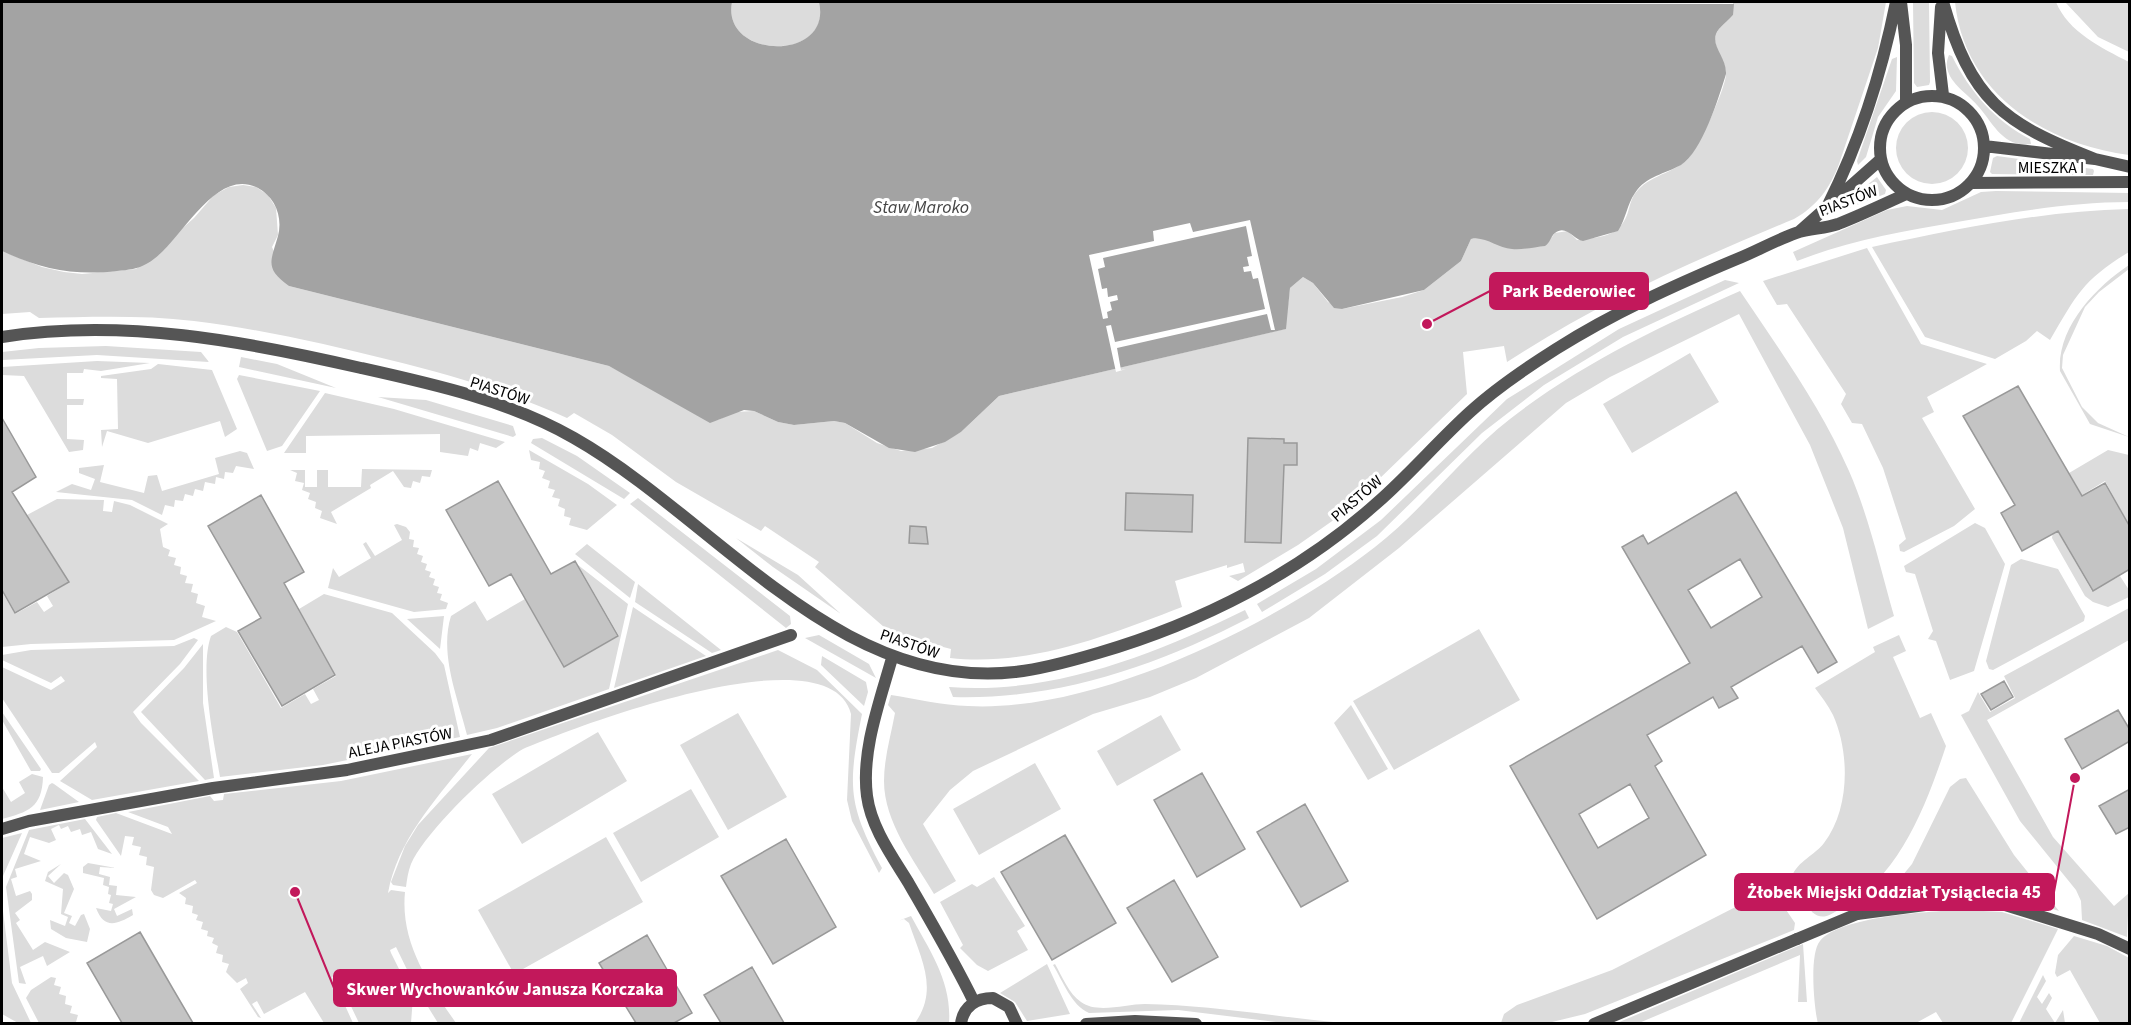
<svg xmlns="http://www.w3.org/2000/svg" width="2131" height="1025" viewBox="0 0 2131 1025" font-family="'Source Sans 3',sans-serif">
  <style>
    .green { fill: #dcdcdc }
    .water { fill: #a3a3a3 }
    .pier { fill: #fff }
    .building { fill: #c4c4c4; stroke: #999; stroke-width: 1.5; fill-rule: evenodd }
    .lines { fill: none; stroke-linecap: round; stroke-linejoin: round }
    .pedestrian { stroke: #555; stroke-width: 12 }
    .minor { stroke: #555; stroke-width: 12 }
    .labels { text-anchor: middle; stroke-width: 6; stroke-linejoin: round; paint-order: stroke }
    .street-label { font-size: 16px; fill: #000; stroke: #fff }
    .water-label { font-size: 18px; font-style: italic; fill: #444; stroke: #fff }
    .leader { fill: none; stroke: #c2185b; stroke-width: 2 }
    .callout-dot { fill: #c2185b; stroke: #fff; stroke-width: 2 }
    .callout { fill: #c2185b; stroke: #c2185b; stroke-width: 2 }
    .callout-label { font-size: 18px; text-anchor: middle; font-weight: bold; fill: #fff }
  </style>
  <rect width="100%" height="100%" fill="#fff"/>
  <path class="green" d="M732 2H819C834 62 721 60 732 2Z
    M1733 2H1886L1878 48 1839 164C1830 188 1817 206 1794 219 1693 261 1599 302 1507 362L1504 346 1463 352 1467 394 1345 512 1298 545 1238 581 1229 576 1245 572 1243 563 1227 568V565L1175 581 1182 607C1109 635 1030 667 950 658L951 649 892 634 815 567 819 562 765 526 761 531 676 482 612 435 574 413 567 418C510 392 451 375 390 360 325 344 260 329 194 321 142 315 90 317 39 318L30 312 2 314V251L42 267 64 272 82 274 136 269 194 218 214 195 229 187 243 185 256 187 268 195 276 208 278 235 272 247 289 286 609 366 718 420 735 412 754 411 778 422 794 425 834 421 845 423 877 443 901 451 932 448 961 432 999 396 1285 329 1290 288 1303 277 1313 283 1328 302 1342 309 1402 297 1424 290 1461 261 1471 239 1552 237 1555 233 1568 231 1577 240C1599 237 1618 238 1627 215 1630 206 1631 197 1638 190 1652 174 1679 172 1691 155 1701 141 1724 92 1726 75 1727 58 1709 47 1717 32 1721 25 1728 21 1733 15Z
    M1913 2H1929L1930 82 1929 85 1917 87 1914 83Z
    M1955 2H2056C2068 32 2102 48 2129 62V155C2044 144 1964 93 1955 2Z
    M2065 2H2129V52L2098 37Z
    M1949 55 1952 56C1970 92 1995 121 2030 139L2031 144C2002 148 1993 122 1977 105 1966 92 1939 77 1949 55Z
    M1897 57 1896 91 1878 117 1866 157 1858 165 1857 161 1892 59Z
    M1896 148a36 36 0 1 1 72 0a36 36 0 1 1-72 0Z
    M1997 156 2093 169 2094 171 2093 175 1992 174 1990 172 1993 158Z
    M1877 177 1886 190 1885 194 1841 211 1840 207Z
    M1996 191 2129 193V202C2072 202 2013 212 1957 222 1903 231 1848 241 1797 261L1793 252 1887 210 1907 206 1942 210 1981 192Z
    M2129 209V252C2083 280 2077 294 2050 340L2037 331 2026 341 1995 359 1925 337 1872 247C1957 229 2042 211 2129 209Z
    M1867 248 1921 344 1987 364 1927 397 1934 412 1922 418 1975 509 1954 526 1904 552 1900 551 1899 545 1906 539 1883 468 1862 424 1852 423 1841 404 1846 394 1787 304 1777 305 1763 281Z
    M2129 265V269L2099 292 2085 307 2063 355 2062 368 2082 407 2098 423 2129 437 2090 424 2060 371C2057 327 2096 287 2129 265Z
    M1725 280 1739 283 1623 337 1544 385 1482 433 1377 536 1325 574 1262 612 1257 604 1316 569 1381 520 1507 399 1619 329Z
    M1740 291C1779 349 1821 407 1849 471 1869 517 1880 567 1894 616L1868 629 1843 528 1810 445 1739 314 1610 377 1566 403 1399 548 1309 618 1196 678 1150 697 1093 714 973 771 950 790 923 824 956 881 934 894C914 860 884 822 884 781 884 758 891 735 895 713L888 705 891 695C916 699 942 705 968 706 1096 713 1276 624 1375 547 1424 509 1461 457 1510 419 1579 365 1659 327 1740 291Z
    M106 346 201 352 209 362 97 355 2 360V352L39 348Z
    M1690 353 1719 402 1632 453 1603 404Z
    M241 357 277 364 336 388 239 367Z
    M97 361 150 363 101 371 84 369 83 373H67V399H84L83 405H67V439L84 440 83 450 69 452 24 376 2 375V367Z
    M158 364 212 370 237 429 225 437 220 421 148 443 107 431 102 447 101 430 118 429 117 379 101 378V376L151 369Z
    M239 375 320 391 282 446 267 451 237 379Z
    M325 393 394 409 505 442 496 448 480 443 478 451 470 448 468 456 440 452V434L306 436V453H284Z
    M378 397 426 400 513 426 516 435 513 437Z
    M542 438 577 456 630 493 624 499 531 443 533 439Z
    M529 450 588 484 617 505 587 530 569 525 571 518 564 516 565 509 558 506 560 499 552 497 555 490 548 488 550 481 542 478 545 471 539 469 540 462 531 460Z
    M2108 450 2129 455V525L2105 481 2082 495 2069 473Z
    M240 451 247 453 254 469 236 466 233 473 225 472 224 479 216 477 215 484 205 482 203 491 195 489 193 496 185 494 183 501 175 500 174 507 165 505 162 515 132 500 56 492 72 484 91 490 95 479 79 473V468L104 465 100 482 144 493 148 476 157 475 162 491 219 474 215 458Z
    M362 469 432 470 430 477 422 476 420 483 413 481 411 488 404 487 393 471 370 485 371 488 331 512 337 524 320 518 322 511 315 508 316 502 308 499 310 493 302 490 304 483 295 481 297 473 290 470H305V487H317V470H328V487H361Z
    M638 498 790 616 791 624 786 628 630 504Z
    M57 499 104 500 103 511 112 512 114 501 130 505 168 524 160 529 163 547 170 550 168 556 176 558 174 565 181 567 180 574 187 576 185 583 193 584 191 592 198 594 196 603 205 606 202 617 216 621 174 640 31 644 2 647V592L15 614 37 602 44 612 53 606 47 596 69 582 27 515Z
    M1975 523 1985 528 2005 564 1974 671 1950 680 1936 641 1928 639 1933 631 1915 574 1906 572 1904 566Z
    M397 524 406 527 410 532 409 539 414 540 413 547 419 548 417 554 423 556 421 562 427 564 425 570 431 572 429 577 435 579 433 585 439 587 437 593 442 594 440 600 448 603 446 609 414 612 328 588 333 568 339 577 371 558 363 544 366 542 375 556 402 540 394 525Z
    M2054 525 2092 591 2120 576 2129 590V597L2108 607 2093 602 2085 596 2052 538Z
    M736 538 798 575 841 614 773 567Z
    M587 544 635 582 630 598 575 554Z
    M2021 559 2058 569 2085 616 2084 621 1993 670 1989 669 1986 661 2011 565Z
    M578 565 628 604 609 689 497 728 467 735C458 698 439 654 451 616L475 601 487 621 525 599 564 667 619 636Z
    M638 584 721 650 712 653 635 602Z
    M324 594 392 613 435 653 444 665 460 737 323 765 220 777C214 742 199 669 211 636L226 627 237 632 281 708 305 694 311 704 319 700 313 689 336 676 299 609Z
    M633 607 706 656 614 688Z
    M2129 608V640L1987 720 2053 837 2114 906 2129 893 2127 937 2082 920 2081 901 2076 890 2020 821 1961 715 1969 711 1978 692 1990 712 2015 698 2004 676Z
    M1245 610 1249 618C1156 666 1059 700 953 697L949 687C1052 695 1154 655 1245 610Z
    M444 616 440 649 407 619Z
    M1479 629 1520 700 1394 770 1353 701Z
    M819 635 869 664 876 678 805 638Z
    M1899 635 1906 651 1893 657 1920 718 1931 713 1946 746C1926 806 1899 878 1840 909 1830 915 1822 921 1812 912L1792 876C1798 861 1815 855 1824 843 1850 809 1850 753 1833 715 1828 705 1821 696 1815 688L1875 652 1873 647Z
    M194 638 198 640 180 664 133 712 141 723 199 781 92 800 60 781 97 747 95 742 59 773H52L2 698V667L51 690 65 681 61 676 51 683 2 660V655L31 650 174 646Z
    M203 644V703L214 778 205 780 141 712 184 668Z
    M778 650 817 670 862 714C848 785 847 803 882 868L879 873 852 821 847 800 851 714C830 629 574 727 523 749 492 767 425 832 411 864 408 872 407 879 406 887L393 885 391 882 405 846 418 825 489 748Z
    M822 656 866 682 868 692 864 706 821 665Z
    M1351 705 1388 769 1368 780 1334 723Z
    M2 712 41 769 40 771H31L2 720Z
    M738 713 787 797 728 830 680 745Z
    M1161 715 1181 750 1117 786 1097 751Z
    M598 732 627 781 522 844 492 794Z
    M472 754C439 796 398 838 388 893L391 890 405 892C400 943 429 984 456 1023H438L415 986 396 947 390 950 391 953 413 997 411 1023H359L336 975 332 977 353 1023H324L305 992 264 1014 257 1001 252 1004 261 1018 258 1017 240 989 248 983 246 978 237 983 226 972 229 964 222 962 223 955 216 953 218 946 212 943 214 938 207 936 208 931 201 929 203 922 196 920 198 915 192 913 193 906 185 904 186 898 179 893 197 883 195 880 163 898 154 895 151 890 154 867 146 865 147 857 139 855 141 847 132 845 134 837 125 836 121 856 96 820 97 817 116 813 172 834 168 827 128 812 210 796 214 801 223 800 224 794 341 781Z
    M1035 763 1061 809 979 855 953 809Z
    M32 774 43 777C42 808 28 812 2 819V787L11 802 25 793 19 782Z
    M1966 778 2014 855 2059 911C1992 889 1952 888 1883 899L1912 864 1950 787 1960 779Z
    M52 783 54 784 79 802 40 810 49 785Z
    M691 789 719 837 641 882 613 833Z
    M85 819 112 854 98 849 91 832 82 835 80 829 71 832 68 826 61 829 59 825 51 829 56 840 49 843 30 837 24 854 41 861 15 869 17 877 11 879 16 896 30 891 32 894V900L15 913 20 920 16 923 33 950 45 942 70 952 47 966 43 956 20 967 26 984 19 983 6 887 29 830Z
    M22 833 3 876H2V838Z
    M606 837 643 902 514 974 478 910Z
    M88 863 116 868 100 867 99 874 110 877 109 885 117 886 116 895 136 897 114 909 117 916 132 909 133 915C116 925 104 929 96 908L111 911 113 904 109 903 111 895 108 894 109 887 103 885 104 878 83 873V867Z
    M61 864 48 876 54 883 64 873 68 875 74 889 64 913 72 916 69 923 75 926 81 915 84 914 90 929 87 942 66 938 51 929 50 920 65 926 68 917 61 914 63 889 45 881 48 872Z
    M994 877 1025 926 1017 931 1028 950 988 971 977 965 960 948 963 945 940 902 972 884 977 887Z
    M1765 892H1774L1795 923 1794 930 1585 1014 1548 1023H1501L1504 1014 1517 1005 1612 970Z
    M2 903 12 983 31 1023H18L2 1014Z
    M1964 910 2002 912 2058 929 2011 1023H1943L1936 1012 1916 1023 1818 1024C1814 1007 1809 954 1820 941 1840 916 1933 911 1964 910Z
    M911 916C930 951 952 982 949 1023H915C939 989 921 959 909 923L904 919 898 921Z
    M2074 936 2107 946 2129 958V1023H2100L2070 970 2057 977 2055 973 2058 955Z
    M1803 944 1807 1002H1798L1800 955 1639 1023H1617Z
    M1047 964 1070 1014 1027 1021 1015 1002 1000 993Z
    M1055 964C1062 976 1069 994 1081 1002 1097 1014 1126 1004 1145 1004 1211 1005 1277 1017 1343 1023H1284L1178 1010 1089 1013C1071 1005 1063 981 1053 965Z
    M2043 975 2046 981 2037 997 2042 1004 2049 993 2052 998 2046 1009 2055 1023 2063 1010 2065 1023H2019Z
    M51 977 56 978 54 985 61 987 59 994 66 996 65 1004 72 1006 70 1013 78 1015 76 1022 80 1023H39L26 998 31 990Z"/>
  <path class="water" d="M2 2H732C721 60 833 62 819 2L1734 4 1733 15C1729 20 1723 24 1719 29 1707 44 1727 56 1726 74 1719 97 1702 152 1681 165 1665 174 1646 176 1635 193 1627 204 1626 219 1618 231L1583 241C1573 239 1566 224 1555 233 1550 237 1551 242 1545 246 1535 247 1523 250 1512 249 1497 248 1486 236 1471 239L1461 261 1424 290 1342 309 1334 308 1313 283 1303 277 1290 288 1286 329 999 396 961 432 945 442 915 452 889 448 845 423 834 421 794 425 778 422 754 411 744 410 710 423 609 366 289 286C264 268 271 261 278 236 283 217 275 197 258 188 214 165 180 245 148 263 138 269 128 270 117 271 75 276 40 269 2 251Z"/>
  <path class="pier" d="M1250 220 1275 330H1271L1267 314 1117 348 1121 370 1126 369 1116 372 1106 326 1111 325 1115 342 1265 309 1258 278 1253 279 1251 271 1244 272 1243 267 1249 266 1247 257 1252 256 1246 226 1103 258 1105 267 1098 269 1102 289 1107 288 1108 297 1117 295 1118 300 1110 302 1112 310 1107 312 1108 318 1103 319 1089 255 1154 241 1153 231 1190 223 1193 232Z"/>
  <path class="building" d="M2018 386 2082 496 2105 483 2130 527V569L2093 591 2058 531 2022 551 2001 513 2015 505 1963 416Z
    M2 418 36 477 12 492 69 582 15 613 2 590Z
    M1248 438 1284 439V443H1297V465H1284L1281 543 1245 542Z
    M498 481 551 574 575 561 618 636 564 667 511 574 489 586 446 510Z
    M1736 492 1837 662 1818 673 1802 646 1731 687 1738 698 1719 708 1713 697 1647 735 1662 761 1655 766 1706 855 1597 919 1510 766 1690 663 1622 547 1643 535 1648 544ZM1740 559 1762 597 1711 628 1688 590ZM1630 784 1649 818 1598 848 1579 814Z
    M1126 493 1193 495 1192 532 1125 530Z
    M261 495 304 572 284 583 335 675 282 706 238 631 261 618 208 526Z
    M910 526 926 527 928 544 909 543Z
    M2004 681 2013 697 1991 710 1981 694Z
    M2118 710 2130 730V741L2082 769 2065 739Z
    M1202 773 1245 849 1197 877 1154 800Z
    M2130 789V827L2116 834 2099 806Z
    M1305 804 1348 881 1301 907 1257 832Z
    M1065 835 1116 923 1052 960 1001 872Z
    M786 839 836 927 773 964 721 876Z
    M1174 880 1218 957 1172 982 1127 908Z
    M140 932 173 989 193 1023H122L87 963Z
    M647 935 692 1013 674 1023H636L599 963Z
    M752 967 784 1023H721L704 995Z"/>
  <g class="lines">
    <path class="pedestrian" d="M2 829 29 821 213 788 347 770 491 740 791 635
      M1857 914 1948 902 2005 905 2098 934 2130 949
      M1086 1024 1135 1021 1196 1024
      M1594 1024 1797 939"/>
    <path class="minor" d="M1901 2 1906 45V102
      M1943 2C1971 100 2002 123 2095 159
      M1941 7 1938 53 1943 95
      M1880 148a52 52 0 1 1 104 0a52 52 0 1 1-104 0Z
      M1984 146 2095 159 2130 167
      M1971 183 2130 182
      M1828 205C1860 141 1882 71 1896 2
      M1800 231 1880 160
      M2 337C123 318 244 341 361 368 433 384 510 401 574 438 715 518 838 692 1015 672 1043 669 1071 661 1098 653 1201 623 1299 573 1378 502 1410 474 1438 441 1470 412 1496 388 1526 368 1556 349 1613 313 1675 285 1737 259 1757 251 1776 240 1796 233 1810 228 1824 229 1838 224 1861 215 1884 204 1906 194
      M892 658C880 701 861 751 867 796 871 827 892 856 908 882 931 922 954 961 974 1002
      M1797 939 1857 914
      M961 1024C963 1006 977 998 993 998L1009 1007 1017 1024"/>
  </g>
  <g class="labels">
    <g class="street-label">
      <text x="2051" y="173">MIESZKA I</text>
      <text transform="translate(1848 200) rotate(-21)" y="6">PIASTÓW</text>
      <text transform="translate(500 390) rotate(18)" y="6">PIASTÓW</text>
      <text transform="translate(1356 498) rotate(-41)" y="6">PIASTÓW</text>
      <text transform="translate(910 643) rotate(19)" y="6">PIASTÓW</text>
      <text transform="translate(400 742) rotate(-11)" y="6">ALEJA PIASTÓW</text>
    </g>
    <g class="water-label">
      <text x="921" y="213">Staw Maroko</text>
    </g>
  </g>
  <path class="leader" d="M1427 324L1490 291M2075 778L2054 892M295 892L334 988"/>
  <g class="callout-dot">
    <circle cx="1427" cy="324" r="6"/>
    <circle cx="2075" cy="778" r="6"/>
    <circle cx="295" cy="892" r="6"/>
  </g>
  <g class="callout">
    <rect x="1490" y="273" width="158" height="36" rx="6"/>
    <rect x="1735" y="874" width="319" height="36" rx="6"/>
    <rect x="334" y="970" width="342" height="36" rx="6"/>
  </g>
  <g class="callout-label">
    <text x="1569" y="297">Park Bederowiec</text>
    <text x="1894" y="898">Żłobek Miejski Oddział Tysiąclecia 45</text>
    <text x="505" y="995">Skwer Wychowanków Janusza Korczaka</text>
  </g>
  <rect width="2131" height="1025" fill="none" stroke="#000000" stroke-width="6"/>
</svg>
